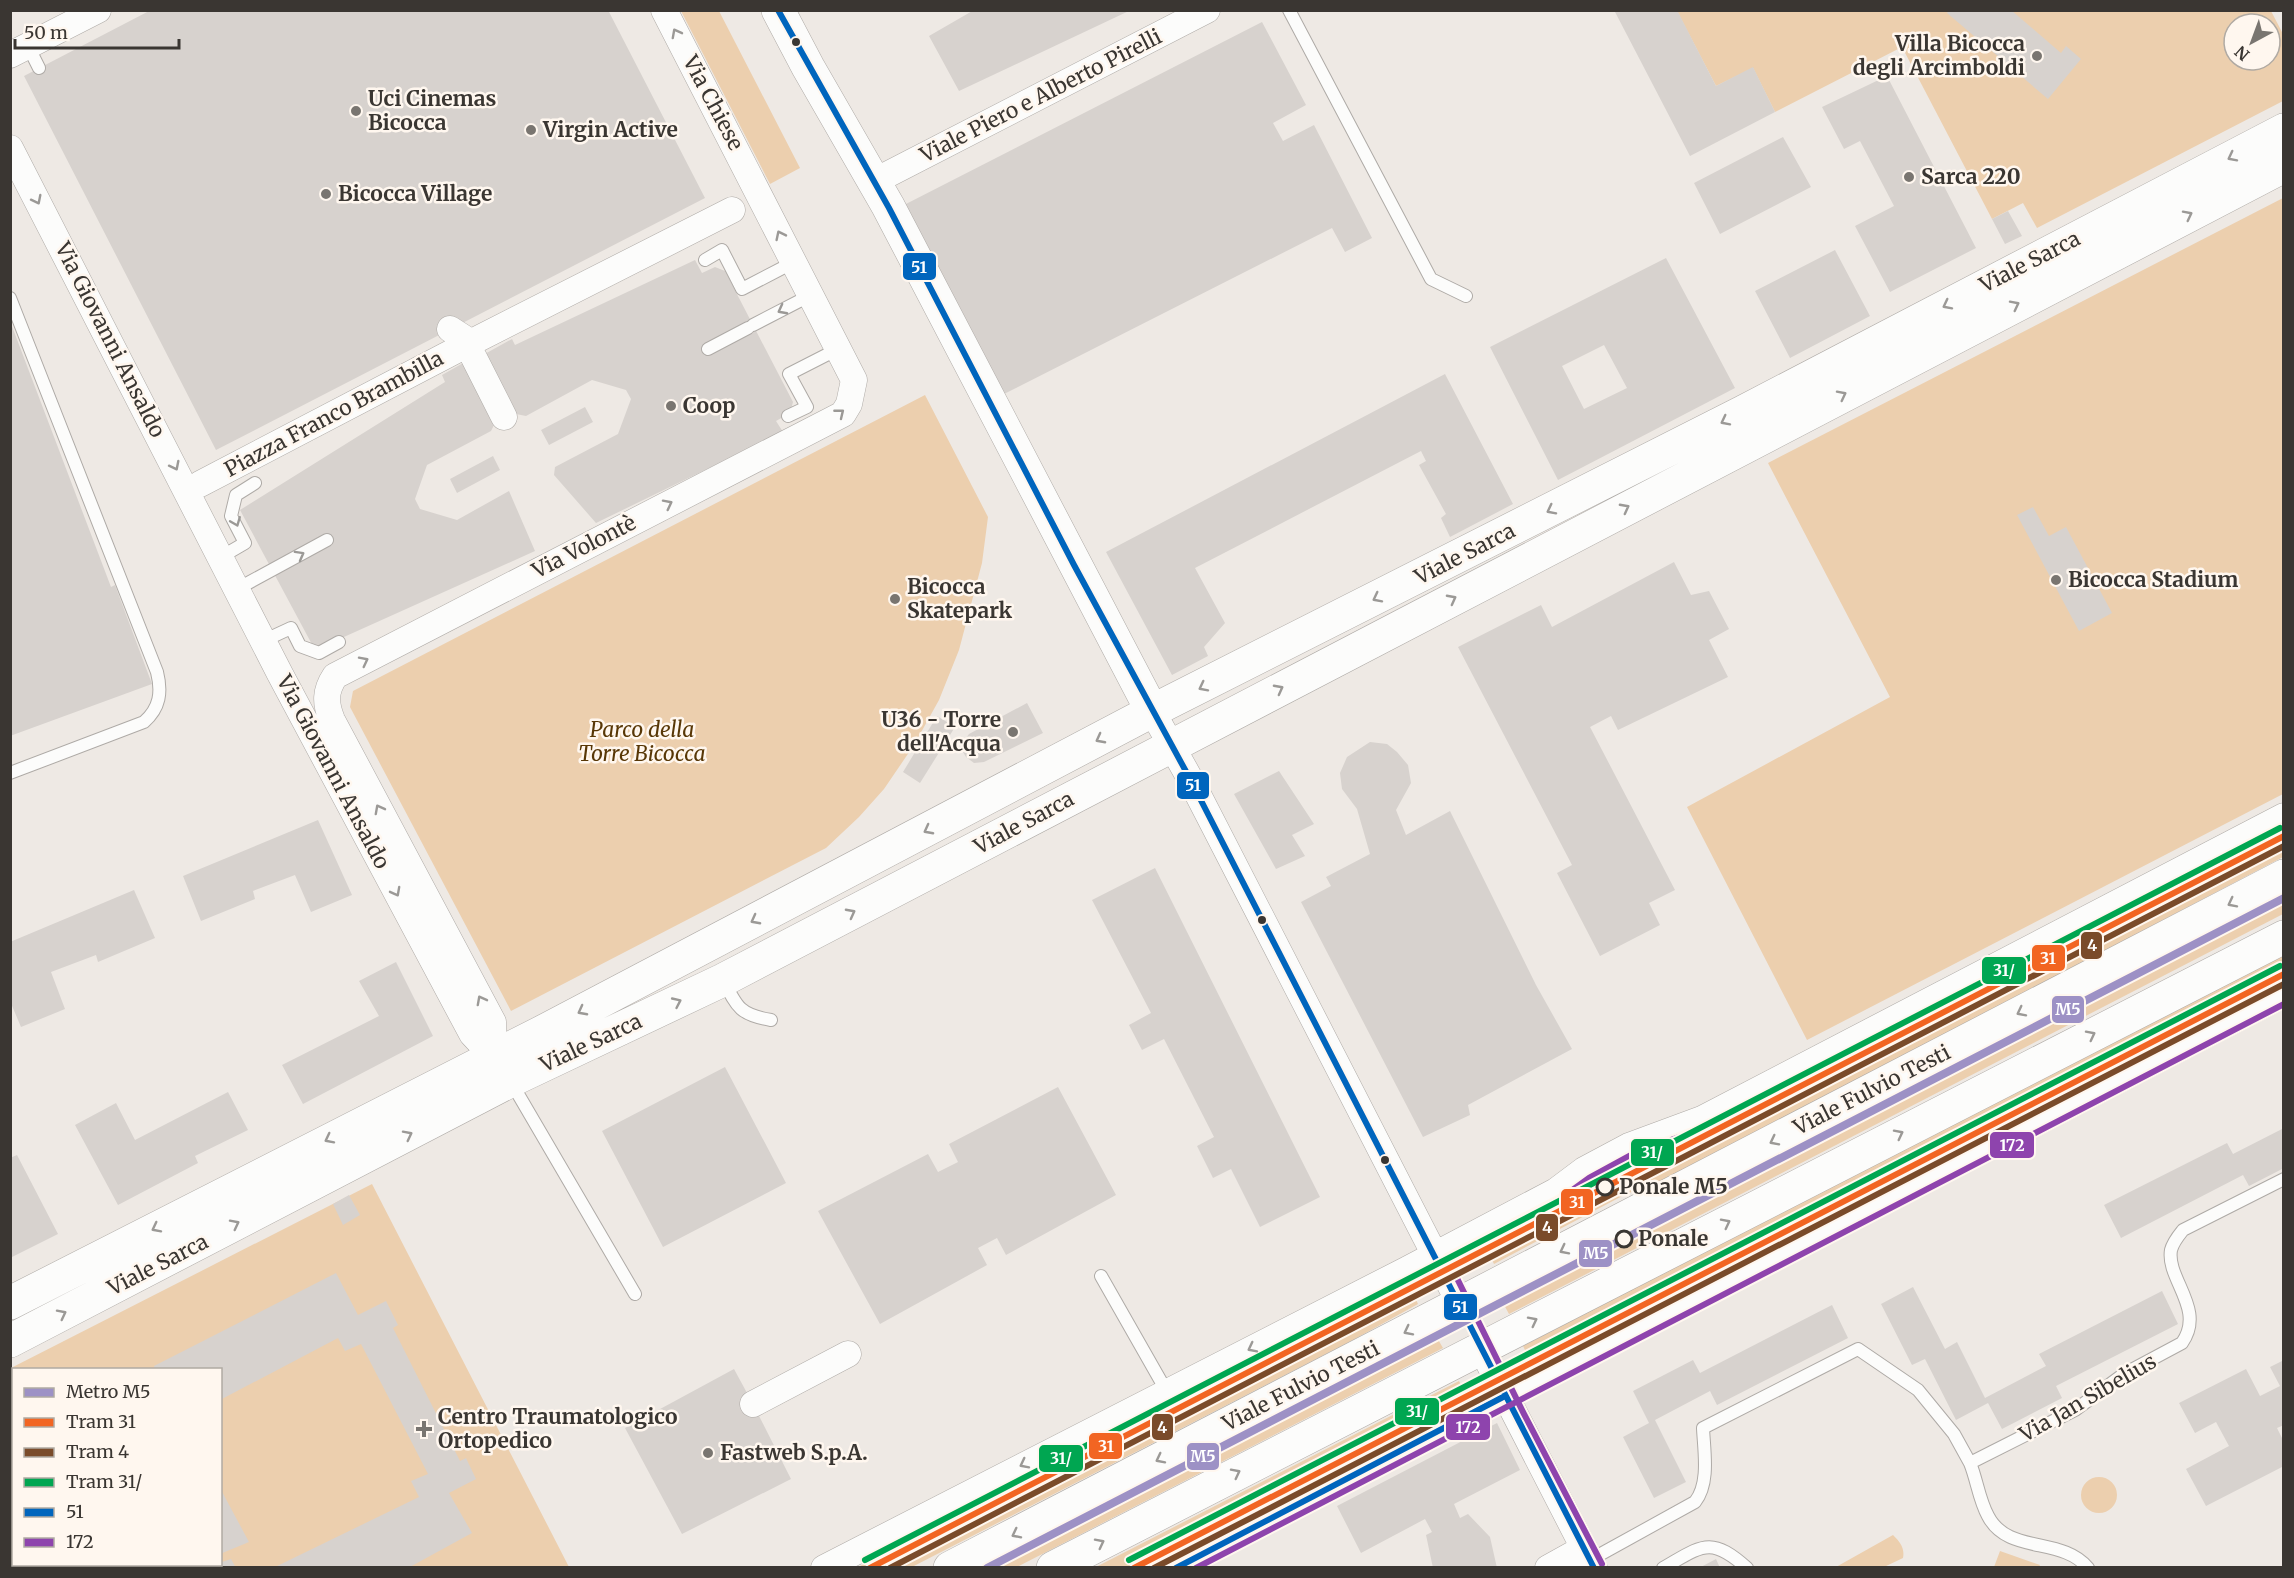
<svg xmlns="http://www.w3.org/2000/svg" width="2294" height="1578" viewBox="0 0 2294 1578" font-family="Merriweather,serif">
  <style>
    .green { fill: #eccfae; fill-rule: evenodd }
    .building { fill: #d7d2ce; fill-rule: evenodd }
    .lines { fill: none; stroke-linecap: round; stroke-linejoin: round }
    .lane-casing { stroke: #aeaaa6; stroke-width: 14 }
    .street-casing { stroke: #aeaaa6; stroke-width: 27 }
    .secondary-casing { stroke: #aeaaa6; stroke-width: 34 }
    .primary-casing { stroke: #aeaaa6; stroke-width: 34 }
    .lane { stroke: #fcfcfb; stroke-width: 12 }
    .street { stroke: #fcfcfb; stroke-width: 26 }
    .secondary { stroke: #fcfcfb; stroke-width: 33 }
    .primary { stroke: #fcfcfb; stroke-width: 33 }
    .bus-1-casing { stroke: #fff7ef; stroke-width: 10 }
    .bus-2-casing { stroke: #fff7ef; stroke-width: 10 }
    .bus-1 { stroke: #0065bd; stroke-width: 6 }
    .bus-2 { stroke: #8e44ad; stroke-width: 6 }
    .tram-1-casing { stroke: #fff7ef; stroke-width: 10 }
    .tram-2-casing { stroke: #fff7ef; stroke-width: 10 }
    .tram-3-casing { stroke: #fff7ef; stroke-width: 10 }
    .tram-1 { stroke: #f26522; stroke-width: 6 }
    .tram-2 { stroke: #7a4b2a; stroke-width: 6 }
    .tram-3 { stroke: #00a651; stroke-width: 6 }
    .metro-1-casing { stroke: #fff7ef; stroke-width: 12 }
    .metro-1 { stroke: #9d91c5; stroke-width: 8 }
    .oneway { stroke: #9b9996 }
    .bus-dot { fill: #3a3632; stroke: #fff7ef; stroke-width: 2 }
    .poi-dot { fill: #797570; stroke: #fff7ef; stroke-width: 2 }
    .stop-dot { fill: #fff7ef; stroke: #3a3632; stroke-width: 3 }
    .labels { text-anchor: middle; stroke-width: 5; stroke-linejoin: round; paint-order: stroke }
    .poi-label { font-size: 21px; font-weight: bold; fill: #3a3632; stroke: #fff7ef; text-anchor: start }
    .street-label { font-size: 21px; fill: #3a3632; stroke: #fff7ef }
    .park-label { font-size: 21px; font-style: italic; fill: #583706; stroke: #fff7ef }
    .stop-label { font-size: 21px; font-weight: bold; fill: #3a3632; stroke: #fff7ef; text-anchor: start }
    .line-badge { stroke: #fff7ef; stroke-width: 2 }
    .badge-label { font-size: 16px; text-anchor: middle; font-weight: bold; fill: #fff }
  </style>
  <rect width="100%" height="100%" fill="#eee9e4"/>
  <path class="green" d="M681 11H719L800 168 770 184Z
    M1677 11H2271L2283 34V101L2037 228 2023 203 1992 219 1902 47 1775 112 1753 68 1716 86ZM2234 24H2270V60H2234Z
    M2283 198V794L1807 1040 1687 807 1890 697 1768 463Z
    M925 395 988 517 982 563 959 650 939 700 914 745 884 789 859 817 826 848 511 1011 350 707 353 691Z
    M2283 829V857L1654 1187 1628 1193 1494 1264 1483 1242 1547 1208Z
    M2283 899V914L1509 1314 1503 1303Z
    M2283 951V983L1534 1368 1523 1346Z
    M372 1184 569 1567 11 1568V1368ZM14 1370H220V1564H14Z
    M1409 1284 1418 1304 1353 1340 912 1567H858Z
    M1436 1336 1443 1348 1017 1567 986 1568Z
    M1459 1381 1471 1405 1155 1567 1094 1568Z
    M2081 1495a18 18 0 1 1 36 0a18 18 0 1 1-36 0Z
    M1893 1535C1900 1542 1905 1548 1903 1558L1884 1567H1836Z
    M2000 1551 2040 1565 2039 1567H1994Z"/>
  <path class="building" d="M151 10H608L705 198 216 450 24 76Z
    M974 10H1131L959 91 929 36Z
    M1614 10H1677L1716 86 1753 67 1775 112 1690 156Z
    M1949 10H2011L2061 53 2066 46 2081 59 2048 99 1947 13Z
    M1262 22 1306 105 1273 123 1283 141 1314 125 1372 238 1345 252 1332 228 1004 394 902 206Z
    M1887 76 1976 248 1890 292 1855 226 1894 206 1860 141 1844 149 1822 107Z
    M1783 137 1811 187 1720 234 1694 183Z
    M2008 211 2022 236 2005 244 1992 219Z
    M1835 250 1870 316 1790 358 1755 291Z
    M1666 258 1735 388 1558 480 1490 347ZM1604 345 1627 388 1584 409 1562 366Z
    M695 260 702 273 715 267 725 271 793 402 790 413 776 421 783 432 596 523 554 475 555 467 618 434 631 399 626 390 592 380 526 416 511 413 483 355 512 339 515 345Z
    M10 321 111 587 115 585 152 684 10 736Z
    M465 362 496 421 491 431 427 465 415 499 420 509 457 520 509 491 535 551 315 650 240 510 445 382 442 375Z
    M1445 374 1513 504 1450 537 1441 518 1446 514 1419 465 1426 461 1421 451 1195 568 1225 623 1204 647 1208 656 1172 675 1106 552Z
    M585 407 593 422 549 445 541 430Z
    M493 456 500 470 457 493 450 479Z
    M2033 507 2049 536 2066 527 2112 613 2079 631 2017 515Z
    M1674 562 1691 595 1709 591 1729 629 1709 640 1728 677 1618 730 1611 716 1590 727 1675 890 1649 903 1660 925 1600 956 1557 873 1572 865 1458 647 1541 605 1552 627Z
    M1027 703 1043 733 984 762 974 763 966 757 963 752V742L969 734Z
    M937 716 955 727 920 783 903 772Z
    M1370 742 1387 744 1397 752 1408 765 1411 783 1396 810 1406 835 1450 811 1536 985 1572 1049 1468 1105 1470 1115 1423 1137 1301 902 1331 886 1326 877 1370 854 1357 809 1342 789 1340 773 1347 757Z
    M1279 771 1314 824 1292 835 1305 856 1276 869 1234 794Z
    M318 820 352 895 311 912 295 875 253 891 255 899 201 921 183 876Z
    M1155 868 1320 1197 1260 1227 1231 1169 1213 1178 1197 1146 1214 1137 1164 1039 1142 1050 1129 1025 1151 1013 1092 900Z
    M134 890 155 938 98 962 96 955 51 972 65 1009 21 1027 10 1001V942Z
    M396 962 433 1036 303 1104 282 1065 379 1016 359 981Z
    M725 1067 786 1183 663 1247 602 1131Z
    M1058 1087 1116 1195 1006 1255 997 1238 978 1248 987 1265 880 1324 818 1211 928 1154 938 1172 958 1162 949 1144Z
    M228 1092 248 1130 195 1156 198 1163 118 1205 75 1125 116 1103 135 1140Z
    M2284 1128V1168L2249 1186 2243 1175 2121 1238 2104 1205 2227 1143 2233 1154Z
    M17 1155 58 1234 10 1258V1158Z
    M349 1195 360 1215 343 1225 333 1204Z
    M336 1273 358 1315 386 1301 398 1325 393 1328 460 1461 466 1458 476 1479 449 1493 472 1533 408 1568H273L419 1497 411 1481 428 1474 361 1344 345 1351 338 1338 220 1400V1370H155L154 1366Z
    M1913 1287 1945 1349 1957 1342 1985 1398 2046 1366 2039 1354 2162 1291 2178 1324 2056 1386 2062 1398 2002 1429 1988 1403 1956 1420 1925 1359 1912 1365 1881 1304Z
    M1832 1305 1848 1338 1717 1405 1710 1391 1655 1420 1686 1482 1654 1498 1623 1437 1649 1423 1633 1391 1693 1360 1700 1373Z
    M2284 1360V1425L2277 1428 2284 1442V1466L2206 1506 2186 1469 2229 1446 2216 1422 2195 1433 2179 1403 2246 1369 2260 1396 2280 1386 2270 1367Z
    M734 1369 753 1404 791 1479 682 1534 625 1428Z
    M1497 1423 1520 1470 1454 1504 1460 1518 1468 1514 1490 1537 1497 1568H1433L1426 1535 1432 1532 1425 1519 1361 1553 1337 1506Z
    M220 1488 249 1542 220 1554Z
    M14 1510V1564H34L35 1568H10V1513Z
    M231 1559 236 1568H156L154 1564H210V1566Z
    M1716 1559 1720 1568H1699Z
    M46 1564H90L91 1568H40Z"/>
  <g class="lines">
    <g class="lane-casing">
      <path id="lane" d="M1289 10 1431 279 1466 296
        M28 46 39 68
        M705 260 722 250 742 289 794 262
        M10 298 157 672C162 692 160 708 144 722L10 773
        M753 325 811 295
        M708 349 748 328
        M788 416 807 407 789 374 838 349
        M221 557 245 543 231 516 236 495 255 483
        M237 589 327 540
        M263 641 291 628 300 646 319 653 339 642
        M724 981C737 1008 741 1015 771 1020
        M511 1082 635 1294
        M1101 1276 1167 1392
        M1970 1463C1977 1480 1979 1500 1988 1516 2008 1555 2062 1536 2088 1568
        M1590 1560 1695 1502C1710 1483 1704 1451 1703 1428L1858 1349 1918 1390 1954 1434 1970 1463 2075 1410 2124 1374 2182 1343C2206 1309 2166 1279 2171 1250 2173 1242 2179 1235 2183 1230L2284 1179
        M1663 1568C1702 1546 1710 1535 1747 1568"/>
    </g>
    <g class="street-casing">
      <path id="street" d="M10 55 98 10
        M10 148 280 674 472 1034 499 1063
        M875 181 1207 10
        M450 329 464 338 504 417
        M200 484 468 344 732 210
        M1152 711 1189 777 1460 1304
        M494 1055 493 1022 332 720C325 703 325 691 335 676L843 414 849 404 854 380 664 10
        M1481 1348 1594 1568
        M753 1404 848 1354
        M824 1568 1406 1270 1556 1191 1584 1170 1629 1146 1702 1119 2284 816
        M1175 1568 2284 994
        M1548 1568 1584 1548"/>
    </g>
    <g class="secondary-casing">
      <path id="secondary" d="M778 10 808 67 888 206 1152 711
        M10 1303 548 1029 1152 711 1743 412 2284 130
        M10 1341 510 1081 723 980 2284 166"/>
    </g>
    <g class="primary-casing">
      <path id="primary" d="M950 1568 2284 876
        M1053 1568 2284 937"/>
    </g>
    <use href="#lane" class="lane"/>
    <use href="#street" class="street"/>
    <use href="#secondary" class="secondary"/>
    <use href="#primary" class="primary"/>
    <g class="bus-1-casing">
      <path id="bus-1" d="M778 10 889 208 1074 565 1189 777 1594 1568
        M1176 1568 1505 1396"/>
    </g>
    <g class="bus-2-casing">
      <path id="bus-2" d="M1602 1564 1524 1414 1447 1258 1560 1199 1589 1178 1633 1154 1706 1127 2284 826
        M1196 1568 2284 1004"/>
    </g>
    <use href="#bus-1" class="bus-1"/>
    <use href="#bus-2" class="bus-2"/>
    <g class="tram-1-casing">
      <path id="tram-1" d="M870 1568 2284 836
        M1134 1568 2284 974"/>
    </g>
    <g class="tram-2-casing">
      <path id="tram-2" d="M890 1568 2284 846
        M1154 1568 2284 984"/>
    </g>
    <g class="tram-3-casing">
      <path id="tram-3" d="M865 1560 2280 828
        M1129 1560 2280 966"/>
    </g>
    <use href="#tram-1" class="tram-1"/>
    <use href="#tram-2" class="tram-2"/>
    <use href="#tram-3" class="tram-3"/>
    <g class="metro-1-casing">
      <path id="metro-1" d="M987 1568 2284 898"/>
    </g>
    <use href="#metro-1" class="metro-1"/>
  </g>
  <defs><path id="oneway-chevron" d="M-2-3.5L2.5 0L-2 3.5" fill="none" stroke-width="1.6" stroke-linecap="round" stroke-linejoin="round" transform="scale(1.5)"/></defs>
  <g class="oneway">
    <use href="#oneway-chevron" transform="translate(676 33) rotate(-118)"/>
    <use href="#oneway-chevron" transform="translate(2232 157) rotate(153)"/>
    <use href="#oneway-chevron" transform="translate(37 200) rotate(63)"/>
    <use href="#oneway-chevron" transform="translate(2188 215) rotate(-27)"/>
    <use href="#oneway-chevron" transform="translate(780 235) rotate(-116)"/>
    <use href="#oneway-chevron" transform="translate(1947 305) rotate(153)"/>
    <use href="#oneway-chevron" transform="translate(2015 305) rotate(-27)"/>
    <use href="#oneway-chevron" transform="translate(782 310) rotate(152)"/>
    <use href="#oneway-chevron" transform="translate(1842 395) rotate(-27)"/>
    <use href="#oneway-chevron" transform="translate(840 413) rotate(-39)"/>
    <use href="#oneway-chevron" transform="translate(1725 421) rotate(153)"/>
    <use href="#oneway-chevron" transform="translate(175 466) rotate(63)"/>
    <use href="#oneway-chevron" transform="translate(668 504) rotate(-27)"/>
    <use href="#oneway-chevron" transform="translate(1625 508) rotate(-28)"/>
    <use href="#oneway-chevron" transform="translate(1551 510) rotate(153)"/>
    <use href="#oneway-chevron" transform="translate(236 522) rotate(68)"/>
    <use href="#oneway-chevron" transform="translate(300 555) rotate(-29)"/>
    <use href="#oneway-chevron" transform="translate(1377 598) rotate(153)"/>
    <use href="#oneway-chevron" transform="translate(1452 599) rotate(-28)"/>
    <use href="#oneway-chevron" transform="translate(364 661) rotate(-27)"/>
    <use href="#oneway-chevron" transform="translate(1203 687) rotate(153)"/>
    <use href="#oneway-chevron" transform="translate(1279 689) rotate(-28)"/>
    <use href="#oneway-chevron" transform="translate(1100 739) rotate(152)"/>
    <use href="#oneway-chevron" transform="translate(379 809) rotate(-118)"/>
    <use href="#oneway-chevron" transform="translate(928 830) rotate(152)"/>
    <use href="#oneway-chevron" transform="translate(396 892) rotate(62)"/>
    <use href="#oneway-chevron" transform="translate(2232 903) rotate(153)"/>
    <use href="#oneway-chevron" transform="translate(851 913) rotate(-28)"/>
    <use href="#oneway-chevron" transform="translate(755 920) rotate(152)"/>
    <use href="#oneway-chevron" transform="translate(481 1000) rotate(-118)"/>
    <use href="#oneway-chevron" transform="translate(677 1002) rotate(-25)"/>
    <use href="#oneway-chevron" transform="translate(582 1011) rotate(152)"/>
    <use href="#oneway-chevron" transform="translate(2021 1012) rotate(153)"/>
    <use href="#oneway-chevron" transform="translate(2091 1035) rotate(-27)"/>
    <use href="#oneway-chevron" transform="translate(1899 1134) rotate(-27)"/>
    <use href="#oneway-chevron" transform="translate(408 1135) rotate(-27)"/>
    <use href="#oneway-chevron" transform="translate(329 1139) rotate(153)"/>
    <use href="#oneway-chevron" transform="translate(1774 1141) rotate(153)"/>
    <use href="#oneway-chevron" transform="translate(1726 1223) rotate(-27)"/>
    <use href="#oneway-chevron" transform="translate(235 1224) rotate(-27)"/>
    <use href="#oneway-chevron" transform="translate(156 1228) rotate(153)"/>
    <use href="#oneway-chevron" transform="translate(1564 1250) rotate(153)"/>
    <use href="#oneway-chevron" transform="translate(62 1314) rotate(-27)"/>
    <use href="#oneway-chevron" transform="translate(1533 1321) rotate(-27)"/>
    <use href="#oneway-chevron" transform="translate(1408 1331) rotate(153)"/>
    <use href="#oneway-chevron" transform="translate(1252 1348) rotate(153)"/>
    <use href="#oneway-chevron" transform="translate(1160 1459) rotate(153)"/>
    <use href="#oneway-chevron" transform="translate(1024 1464) rotate(153)"/>
    <use href="#oneway-chevron" transform="translate(1236 1473) rotate(-27)"/>
    <use href="#oneway-chevron" transform="translate(1016 1534) rotate(153)"/>
    <use href="#oneway-chevron" transform="translate(1100 1543) rotate(-27)"/>
  </g>
  <g class="bus-dot">
    <circle cx="796" cy="42" r="5"/>
    <circle cx="1262" cy="920" r="5"/>
    <circle cx="1385" cy="1160" r="5"/>
  </g>
  <g class="poi-dot">
    <circle cx="2037" cy="56" r="6"/>
    <circle cx="356" cy="111" r="6"/>
    <circle cx="531" cy="130" r="6"/>
    <circle cx="1909" cy="177" r="6"/>
    <circle cx="326" cy="194" r="6"/>
    <circle cx="671" cy="406" r="6"/>
    <circle cx="2056" cy="580" r="6"/>
    <circle cx="895" cy="599" r="6"/>
    <circle cx="1013" cy="732" r="6"/>
    <path d="M421 1420h6v6h6v6h-6v6h-6v-6h-6v-6h6z"/>
    <circle cx="708" cy="1453" r="6"/>
  </g>
  <g class="stop-dot">
    <circle cx="1605" cy="1187" r="8"/>
    <circle cx="1624" cy="1239" r="8"/>
  </g>
  <g class="labels">
    <g class="poi-label">
      <text x="2025" y="51" text-anchor="end">Villa Bicocca<tspan x="2025" dy="24">degli Arcimboldi</tspan></text>
      <text x="368" y="106">Uci Cinemas<tspan x="368" dy="24">Bicocca</tspan></text>
      <text x="543" y="137">Virgin Active</text>
      <text x="1921" y="184">Sarca 220</text>
      <text x="338" y="201">Bicocca Village</text>
      <text x="683" y="413">Coop</text>
      <text x="2068" y="587">Bicocca Stadium</text>
      <text x="907" y="594">Bicocca<tspan x="907" dy="24">Skatepark</tspan></text>
      <text x="1001" y="727" text-anchor="end">U36 - Torre<tspan x="1001" dy="24">dell'Acqua</tspan></text>
      <text x="438" y="1424">Centro Traumatologico<tspan x="438" dy="24">Ortopedico</tspan></text>
      <text x="720" y="1460">Fastweb S.p.A.</text>
    </g>
    <g class="street-label">
      <text transform="translate(1041 96) rotate(-27)" y="7">Viale Piero e Alberto Pirelli</text>
      <text transform="translate(713 103) rotate(62)" y="7">Via Chiese</text>
      <text transform="translate(2030 262) rotate(-27)" y="7">Viale Sarca</text>
      <text transform="translate(110 340) rotate(63)" y="7">Via Giovanni Ansaldo</text>
      <text transform="translate(334 414) rotate(-28)" y="7">Piazza Franco Brambilla</text>
      <text transform="translate(584 547) rotate(-27)" y="7">Via Volontè</text>
      <text transform="translate(1465 554) rotate(-27)" y="7">Viale Sarca</text>
      <text transform="translate(333 772) rotate(62)" y="7">Via Giovanni Ansaldo</text>
      <text transform="translate(1024 823) rotate(-28)" y="7">Viale Sarca</text>
      <text transform="translate(591 1043) rotate(-25)" y="7">Viale Sarca</text>
      <text transform="translate(1872 1090) rotate(-27)" y="7">Viale Fulvio Testi</text>
      <text transform="translate(158 1265) rotate(-27)" y="7">Viale Sarca</text>
      <text transform="translate(1301 1386) rotate(-27)" y="7">Viale Fulvio Testi</text>
      <text transform="translate(2088 1398) rotate(-30)" y="7">Via Jan Sibelius</text>
    </g>
    <g class="park-label">
      <text x="642" y="737">Parco della<tspan x="642" dy="24">Torre Bicocca</tspan></text>
    </g>
    <g class="stop-label">
      <text x="1619" y="1194">Ponale M5</text>
      <text x="1638" y="1246">Ponale</text>
    </g>
  </g>
  <g class="line-badge">
    <rect x="902" y="252" width="35" height="29" rx="6" fill="#0065bd"/>
    <rect x="1176" y="771" width="34" height="29" rx="6" fill="#0065bd"/>
    <rect x="2080" y="931" width="23" height="29" rx="6" fill="#7a4b2a"/>
    <rect x="2031" y="944" width="35" height="28" rx="6" fill="#f26522"/>
    <rect x="1981" y="956" width="46" height="29" rx="6" fill="#00a651"/>
    <rect x="2051" y="995" width="34" height="29" rx="6" fill="#9d91c5"/>
    <rect x="1989" y="1131" width="46" height="28" rx="6" fill="#8e44ad"/>
    <rect x="1630" y="1138" width="45" height="29" rx="6" fill="#00a651"/>
    <rect x="1560" y="1188" width="34" height="28" rx="6" fill="#f26522"/>
    <rect x="1535" y="1213" width="24" height="29" rx="6" fill="#7a4b2a"/>
    <rect x="1578" y="1239" width="35" height="29" rx="6" fill="#9d91c5"/>
    <rect x="1443" y="1293" width="35" height="28" rx="6" fill="#0065bd"/>
    <rect x="1394" y="1397" width="46" height="29" rx="6" fill="#00a651"/>
    <rect x="1151" y="1413" width="23" height="28" rx="6" fill="#7a4b2a"/>
    <rect x="1445" y="1413" width="46" height="28" rx="6" fill="#8e44ad"/>
    <rect x="1088" y="1432" width="35" height="28" rx="6" fill="#f26522"/>
    <rect x="1186" y="1442" width="34" height="29" rx="6" fill="#9d91c5"/>
    <rect x="1038" y="1444" width="46" height="29" rx="6" fill="#00a651"/>
  </g>
  <g class="badge-label">
    <text x="919" y="273">51</text>
    <text x="1193" y="791">51</text>
    <text x="2092" y="951">4</text>
    <text x="2048" y="964">31</text>
    <text x="2004" y="976">31/</text>
    <text x="2068" y="1015">M5</text>
    <text x="2012" y="1151">172</text>
    <text x="1652" y="1158">31/</text>
    <text x="1577" y="1208">31</text>
    <text x="1547" y="1233">4</text>
    <text x="1596" y="1259">M5</text>
    <text x="1460" y="1313">51</text>
    <text x="1417" y="1417">31/</text>
    <text x="1162" y="1433">4</text>
    <text x="1468" y="1433">172</text>
    <text x="1106" y="1452">31</text>
    <text x="1203" y="1462">M5</text>
    <text x="1061" y="1464">31/</text>
  </g>
  <rect width="2294" height="1578" fill="none" stroke="#3a3632" stroke-width="24"/>
  <rect x="12" y="1368" width="210" height="198" fill="#fff7ef" stroke="#b0aaa3" stroke-width="1.5"/>
  <rect x="24" y="1388" width="30" height="9" fill="#9d91c5" stroke="#b0aaa3" stroke-width="1.5"/>
  <text x="66" y="1398" font-size="18" fill="#3a3632">Metro M5</text>
  <rect x="24" y="1418" width="30" height="9" fill="#f26522" stroke="#b0aaa3" stroke-width="1.5"/>
  <text x="66" y="1428" font-size="18" fill="#3a3632">Tram 31</text>
  <rect x="24" y="1448" width="30" height="9" fill="#7a4b2a" stroke="#b0aaa3" stroke-width="1.5"/>
  <text x="66" y="1458" font-size="18" fill="#3a3632">Tram 4</text>
  <rect x="24" y="1478" width="30" height="9" fill="#00a651" stroke="#b0aaa3" stroke-width="1.5"/>
  <text x="66" y="1488" font-size="18" fill="#3a3632">Tram 31/</text>
  <rect x="24" y="1508" width="30" height="9" fill="#0065bd" stroke="#b0aaa3" stroke-width="1.5"/>
  <text x="66" y="1518" font-size="18" fill="#3a3632">51</text>
  <rect x="24" y="1538" width="30" height="9" fill="#8e44ad" stroke="#b0aaa3" stroke-width="1.5"/>
  <text x="66" y="1548" font-size="18" fill="#3a3632">172</text>
  <g transform="translate(2252 42) rotate(221)"><circle r="28" fill="#fff7ef" stroke="#b0aaa3" stroke-width="1.5"/>
  <path d="M0-4.5L10 22L0 15L-10 22Z" fill="#797570"/>
  <text y="-9" font-size="16" font-weight="bold" text-anchor="middle" fill="#3a3632">N</text>
  </g>
  <path d="M15 39v9h164v-9" fill="none" stroke="#3a3632" stroke-width="3"/>
  <text x="24" y="39" font-size="18" fill="#3a3632" stroke="#fff7ef" stroke-width="4.5" paint-order="stroke">50 m</text>
</svg>
